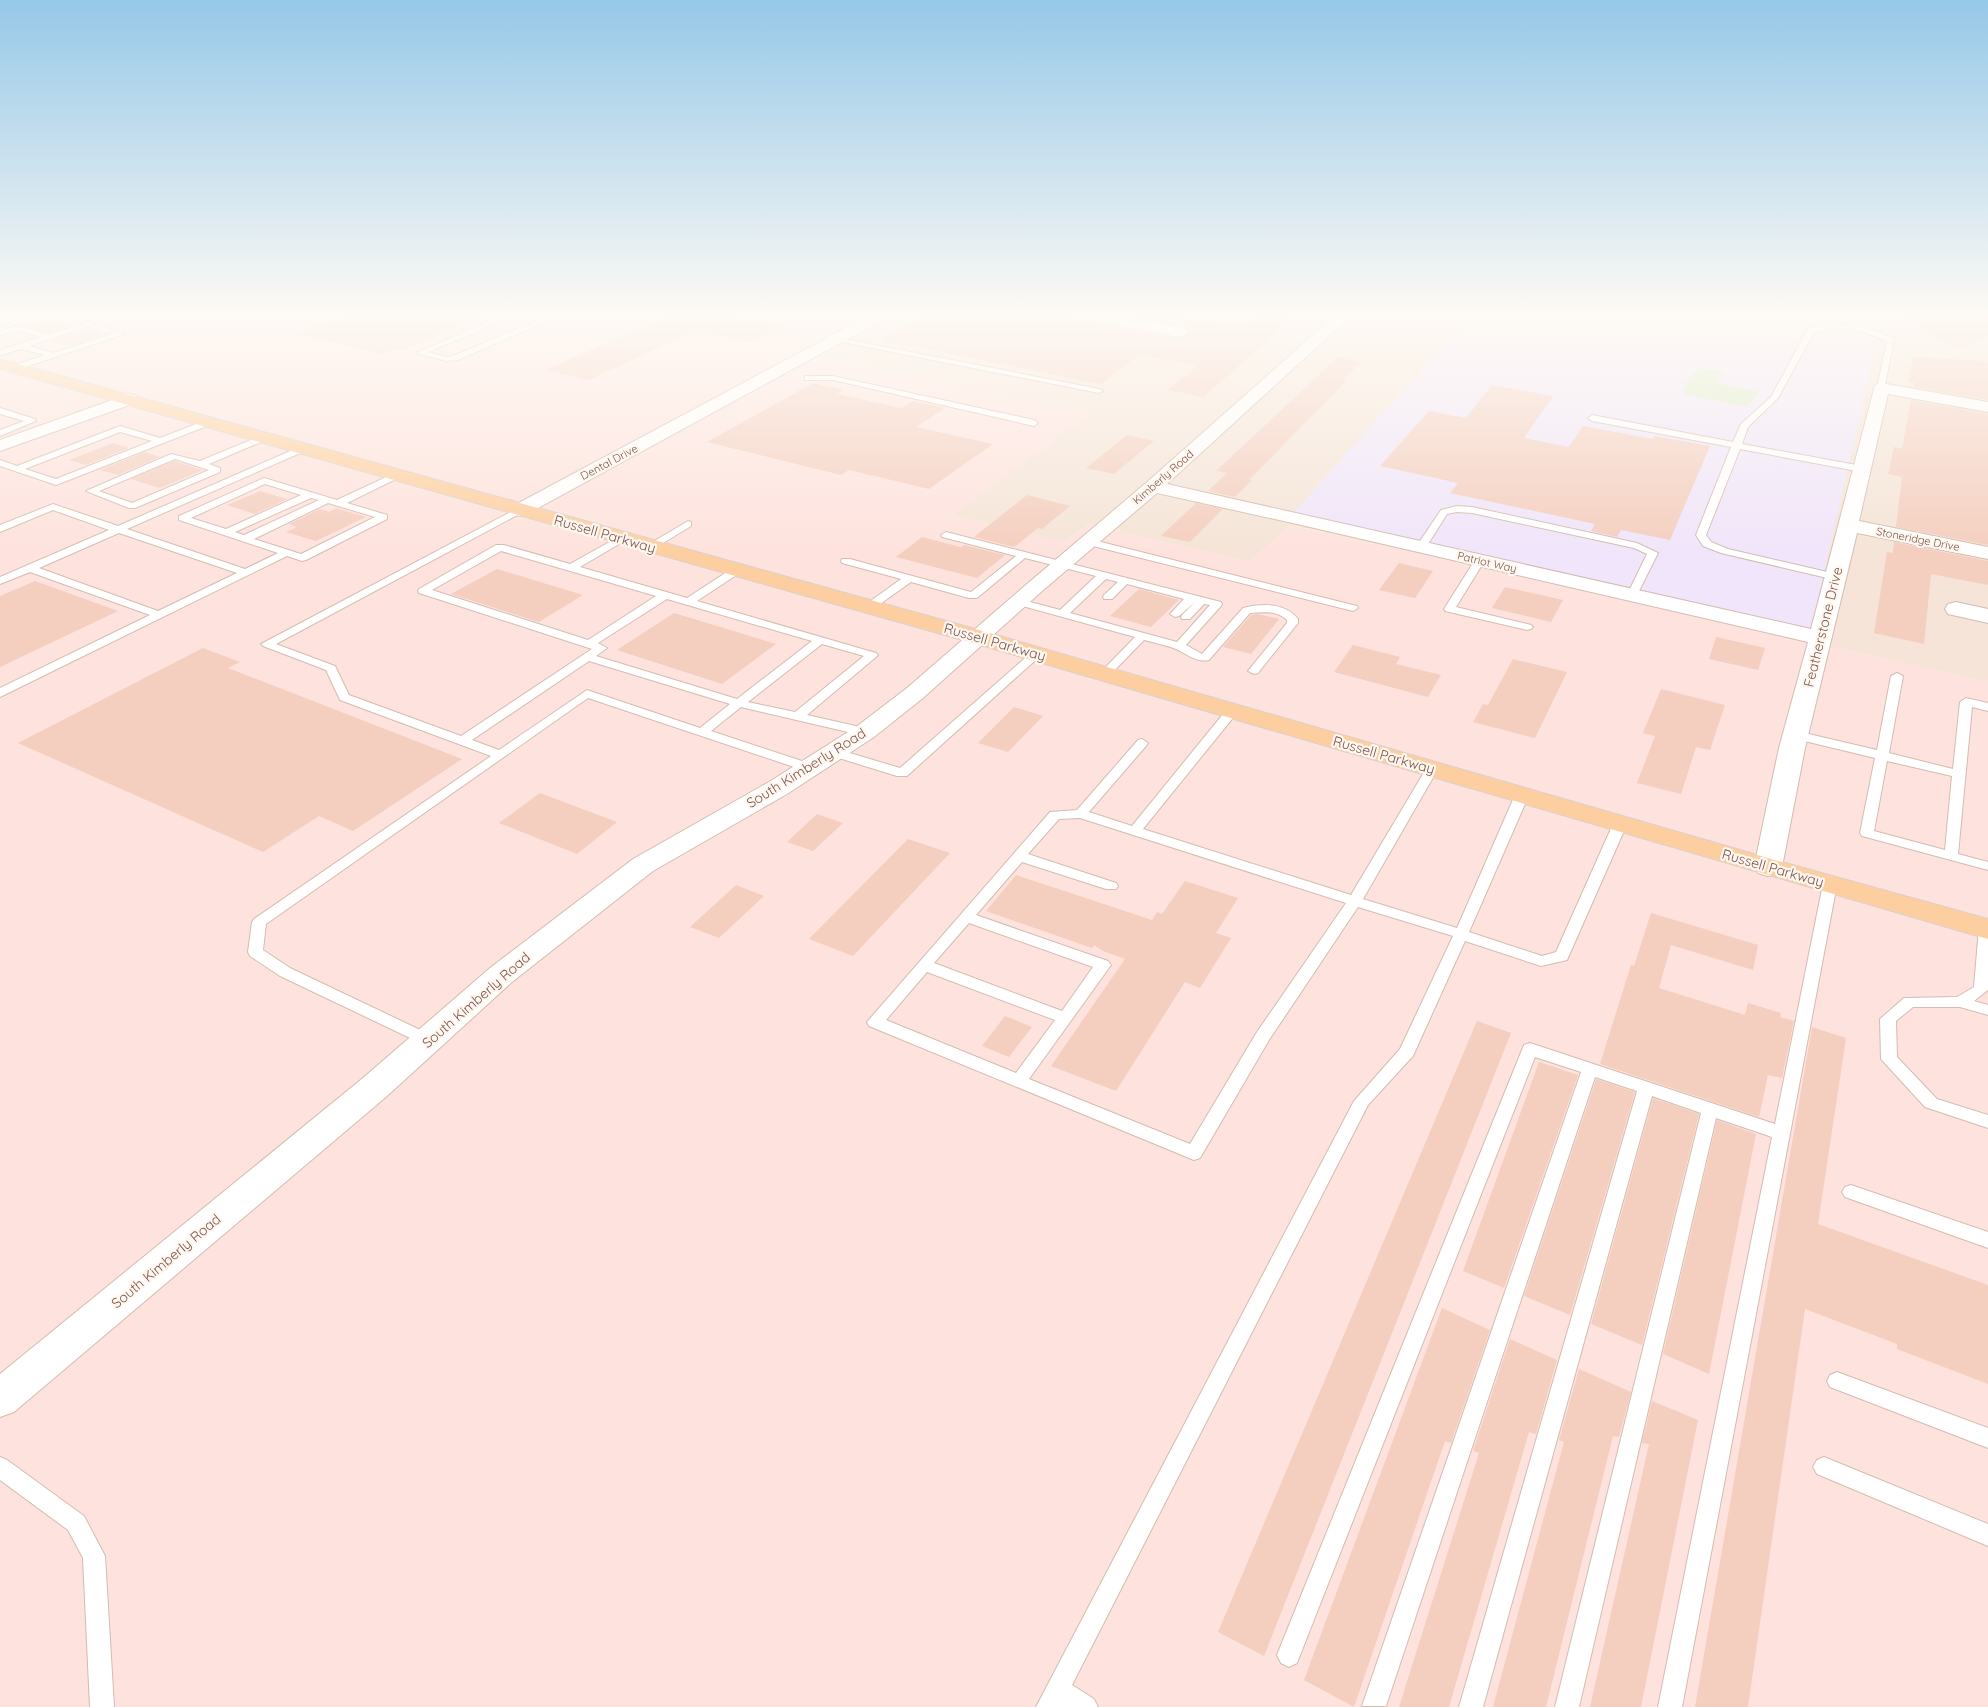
<svg xmlns="http://www.w3.org/2000/svg" width="1988" height="1707" viewBox="0 0 1988 1707" font-family="Quicksand,sans-serif">
  <style>
    .residential { fill: #f5e4d7 }
    .commercial { fill: #fee2dd }
    .education { fill: #f0e5fa }
    .green { fill: #daecc6 }
    .building { fill: #f4cebf }
    .lines { fill: none; stroke-linecap: round; stroke-linejoin: round }
    .service-casing { stroke: #d3bcb0; stroke-width: 2 }
    .minor-casing { stroke: #d3bcb0; stroke-width: 2 }
    .primary-casing { stroke: #dad0cd; stroke-width: 2 }
    .service { fill: #fff; fill-rule: evenodd }
    .minor { fill: #fff; fill-rule: evenodd }
    .primary { fill: #fdcfa0; fill-rule: evenodd }
    .labels { text-anchor: middle; stroke-width: 4.5; stroke-linejoin: round; paint-order: stroke }
    .far-street-label { font-size: 11px; fill: #7a564b; stroke: #fff7f0 }
    .street-label { font-size: 14px; fill: #7a564b; stroke: #fff7f0 }
  </style>
  <rect width="100%" height="100%" fill="#fdf3e9"/>
  <path class="residential" d="M901 314H1988V682L1291 525 1249 562 1091 524 1062 542 952 515 1090 413 821 358Z"/>
  <path class="commercial" d="M0 314H145L177 322 200 314H901L822 358 1091 413 953 515 1062 542 1091 524 1249 562 1291 525 1988 682V1707H0Z"/>
  <path class="education" d="M1472 314H1828L1881 322 1811 631 1293 513Z"/>
  <path class="green" d="M1699 368 1724 372 1717 383 1760 392 1746 407 1683 394 1686 383Z"/>
  <path class="building" d="M351 314H489V315L402 350 396 349 383 354 297 334Z
    M661 314H730L728 315 783 326 750 342 694 331 589 380 545 370 661 320Z
    M927 314H1070L1074 319 1180 339 1189 333 1186 327 1116 314H1167L1242 327 1259 314H1299L1203 397 1168 390 1195 368H1192L1196 365 1140 355 1101 384 881 340Z
    M1890 314H1972L1988 316V336L1963 350Z
    M50 318 74 324 49 333 25 326Z
    M87 328 107 334 68 346 49 341Z
    M1338 357 1362 362 1343 380 1346 381 1249 480H1252L1235 497 1208 491 1227 473 1216 471Z
    M1913 357 1988 361V400L1914 387V383L1908 382Z
    M813 383 844 390 837 394 902 408 913 401 945 408 916 427 993 444 929 489 849 470 841 475 707 442Z
    M1492 385 1553 396 1524 438 1569 447 1583 426 1653 439 1654 436 1710 446 1670 540 1621 530 1617 537 1591 531 1595 524 1450 493 1458 483 1380 466 1429 411 1466 418Z
    M1911 400 1988 414V545L1896 527 1902 477 1888 474 1894 447 1902 449Z
    M1127 435 1154 441 1114 474 1086 468Z
    M113 443 129 448 86 465 69 460Z
    M145 452 160 457 118 475 100 470Z
    M174 461 203 470 160 488 131 479Z
    M260 491 287 499 255 514 227 505Z
    M1027 495 1070 506 1042 529 1038 528 1014 547 974 537Z
    M1196 503 1223 509 1190 542 1161 536Z
    M336 508 366 517 316 541 286 532 297 527 289 524 320 509 329 512Z
    M922 537 961 547 964 545 1005 555 977 578 896 557Z
    M1894 542 1988 561V585L1931 574 1924 644 1874 633 1887 552 1893 553Z
    M1399 563 1433 571 1415 598 1379 590Z
    M497 569 583 595 539 622 451 594Z
    M35 581 118 611 0 667V596Z
    M1505 587 1563 600 1551 622 1492 608Z
    M1139 589 1179 600 1151 627 1110 616Z
    M674 613 776 644 722 684 617 650Z
    M1258 614 1279 619 1251 654 1223 647 1251 615Z
    M1716 637 1765 648 1758 670 1709 659Z
    M1353 645 1400 657 1396 664 1441 675 1428 697 1334 672Z
    M203 648 240 662 228 668 462 759 353 831 319 816 263 852 18 743Z
    M1513 659 1567 672 1535 738 1473 722 1483 704 1488 705Z
    M1661 689 1725 705 1710 750 1696 747 1681 794 1637 783 1655 736 1643 733Z
    M1014 707 1043 716 1008 752 978 743Z
    M540 793 617 822 577 854 499 823Z
    M817 814 843 823 813 851 787 842Z
    M908 839 950 853 853 956 809 939Z
    M1016 875 1152 920 1157 912 1162 914 1185 881 1238 898 1216 933 1231 938 1200 988 1185 982 1116 1091 1051 1066 1125 959 1103 951 1094 945 1092 948 986 911Z
    M736 885 764 896 719 938 690 927Z
    M1651 913 1758 945 1753 970 1671 945 1659 988 1745 1015 1748 1003 1781 1013 1780 1017 1794 1021 1782 1078 1768 1075 1759 1117 1600 1064 1631 965 1634 966Z
    M1005 1016 1032 1027 1009 1057 982 1046Z
    M1477 1021 1511 1033 1264 1656 1218 1632Z
    M1812 1027 1846 1038 1818 1224 1988 1285V1384L1897 1349V1344L1805 1309 1748 1707H1695Z
    M1539 1062 1578 1075 1504 1288 1463 1271Z
    M1596 1079 1635 1092 1570 1315 1524 1296Z
    M1653 1098 1699 1114 1642 1345 1591 1324Z
    M1717 1120 1756 1134 1709 1374 1663 1354Z
    M1442 1308 1490 1330 1451 1443 1445 1441 1354 1707 1304 1680Z
    M1510 1339 1557 1360 1536 1434 1529 1432 1449 1707H1399L1479 1453 1473 1451Z
    M1579 1369 1631 1392 1619 1437 1613 1436 1546 1707H1493L1564 1442 1559 1440Z
    M1652 1401 1698 1420 1641 1707H1590L1649 1444 1642 1443Z"/>
  <g class="lines">
    <g class="service-casing">
      <path id="service" d="M32 314H44L8 327 1 325Z
        M507 314H518L428 352 446 357 453 356 552 314H563L458 360 446 361 416 353Z
        M87 322 125 334 16 370 12 368 13 366 45 355 21 349 0 355V350L41 337 17 330 0 335V331L17 326 49 335ZM87 326 113 334 53 353 29 346Z
        M1831 324 1862 327 1894 338 1884 390 1877 388 1887 341C1863 331 1839 323 1814 332L1778 398 1748 427 1742 444 1862 466 1867 469 1862 472 1740 449 1706 535 1711 542 1728 549 1840 575 1841 577 1840 579 1836 580 1721 553 1703 546 1696 535 1731 447 1592 421 1588 418 1592 415 1733 442 1741 424 1771 397 1808 329Z
        M834 337 1099 389 1103 391 1099 393 837 341H834Z
        M805 376H833L1034 420 1038 423 1034 426 833 380H805Z
        M0 408 35 419 36 421 0 436V430L24 421 0 414Z
        M209 419 212 420V424L56 485 0 466V460L17 466 120 426 160 438ZM120 432 152 441 56 479 25 469Z
        M265 434 269 437 268 439 209 464 220 468V472L135 508H129L86 491 171 454 200 461ZM175 459 209 470 132 503 99 491Z
        M304 445 308 448 307 450 127 529 245 569 278 553 179 520V516L264 478 337 500 397 472 400 473V477L347 503 387 515V519L306 560 302 561 287 556 0 697V688L150 615 30 572 0 584V577L109 530 53 510 0 532V525L53 504 118 526ZM265 484 301 495 226 529 191 518ZM311 498 319 500 244 535 235 532ZM328 503 375 517 301 554 254 539ZM119 533 237 573 158 611 39 568Z
        M1457 506 1472 507 1637 543 1658 553 1637 595 1632 598 1627 595 1647 554 1634 548 1472 513 1457 512 1447 514 1425 549H1417L1416 547 1441 510Z
        M520 507 525 510 523 512 276 644 335 666 349 695 461 736 592 649 419 593 418 591 419 589 496 545H504L570 564 622 535 626 536V540L580 567 687 598 733 568H741L742 570 741 572 697 601 876 653 878 655 876 657 807 715 869 729 871 732 865 736 741 707 711 731 814 765 815 768 814 771 809 772 588 698 266 924 263 950 290 968 435 1037 437 1041 435 1045 429 1047 280 976 250 956 248 952 252 922 254 919 491 756 340 700 326 670 263 646 261 644ZM501 551 656 596 588 640 432 590ZM667 599 684 604 812 641 737 699 596 656 607 648 598 643ZM822 644 864 656 795 712 748 702ZM589 661 730 704 700 728 587 690 499 750 472 740Z
        M688 521 691 522V526L655 548 651 549 646 546Z
        M946 532 1221 602 1222 604 1221 606 1186 645 1202 654 1243 608C1262 603 1286 603 1298 619V623L1258 673 1254 674 1248 671 1287 623V620C1277 610 1263 612 1250 613L1209 660C1197 663 1187 654 1176 649 1166 645 1155 643 1144 640L1109 676H1101L1099 674 1101 672 1135 637 1015 604 1014 602 1019 599 1060 610 1096 576 1025 558 977 598H969L911 582 873 609H865L864 607 865 605 901 579 842 563 841 561 842 559H850L971 592 1016 556 942 537 941 535ZM1106 579 1118 582 1104 595 1103 597 1104 599H1112L1127 584 1184 599 1170 614 1175 617 1179 616 1195 602 1182 615 1181 617 1182 619H1190L1204 604 1210 605 1177 642 1070 613Z
        M1089 539 1357 606 1358 608 1353 611 1085 544V540Z
        M1480 557 1485 560 1456 607 1531 625 1533 627 1531 629 1527 630 1445 611 1444 609 1475 560Z
        M1036 651 1040 652 1042 654 1040 656 907 776H897L829 755 827 752 833 748 900 768 1032 652Z
        M1897 673 1903 676 1889 753 1953 769 1960 702 1966 698 1988 703V711L1972 707 1958 854 1988 862V870L1862 836 1860 833 1875 758 1792 738 1790 735 1796 731 1877 750 1891 676ZM1887 761 1952 776 1945 850 1874 831Z
        M1232 707 1236 708 1238 711 1236 714 1143 829 1351 895 1426 769 1432 765 1437 766 1438 769 1363 899 1457 928 1515 795 1517 792H1527L1529 795 1469 932 1542 956 1556 952 1613 824 1620 820 1627 824 1567 960 1541 966 1465 941 1413 1056 1368 1105 1072 1685 1094 1699 1098 1707H1036L1354 1101 1400 1049 1453 936 1358 907 1269 1040 1200 1158 1194 1160 869 1026 867 1022 1050 812 1077 810 1138 740 1142 739 1148 743 1146 746 1089 812 1132 826 1228 708ZM1080 818 1346 903 1257 1032 1190 1144 1029 1079 1111 965 1108 961 976 915 1022 862 1106 889H1116L1118 886 1116 883 1028 854 1059 819ZM969 923 1093 967 1062 1011 934 963ZM927 972 1055 1020 1016 1073 886 1020Z
        M1830 880 1835 881 1837 884 1682 1707H1658L1772 1137 1716 1118 1579 1707H1555L1701 1113 1652 1096 1483 1707H1459L1637 1091 1595 1077 1386 1706H1362L1581 1072 1535 1057 1297 1663 1289 1667 1281 1663 1277 1655 1524 1045 1530 1043 1536 1045 1775 1124 1823 884 1825 881Z
        M1986 923 1988 924V990L1974 1001 1988 1005V1015L1960 1007H1913L1896 1021 1897 1057 1937 1099 1988 1115V1128L1925 1107 1881 1059 1880 1019 1904 998 1957 997 1974 987 1979 928 1981 925Z
        M1851 1185 1988 1232V1248L1845 1197 1842 1192 1845 1187Z
        M1837 1372 1988 1428V1448L1830 1387 1827 1381 1830 1375Z
        M0 1457 7 1460 84 1516 105 1556 114 1707H90L83 1558 68 1530 0 1480Z
        M1824 1457 1988 1524V1546L1817 1474 1813 1467 1817 1460Z"/>
    </g>
    <g class="minor-casing">
      <path id="minor" d="M4 314H27L25 317 0 324V315Z
        M872 314H890L888 317 527 514 520 516 513 514 510 510 513 506Z
        M1072 314H1104L1180 327 1185 329 1188 332 1185 335 1180 337 1079 318 1074 317Z
        M1337 314H1353L1167 484 1811 629 1875 385 1881 383 1988 402V412L1888 394 1859 521 1988 547V559L1857 533 1805 748 1782 867 1778 873 1768 876 1758 873 1754 867 1779 748 1808 642 1297 524 1157 493 1041 592 923 698 874 737 787 794 653 871 512 982 387 1096 14 1412 0 1417V1374L363 1078 490 968 633 859 769 782 856 727 907 688 1027 584 1146 483Z
        M129 394 135 395 137 399 135 403 0 451V440Z
        M1956 602 1988 609V623L1948 614 1945 609 1948 604Z"/>
    </g>
    <g class="primary-casing">
      <path id="primary" d="M0 359 986 632 1778 861 1988 919V939L970 642 0 369Z"/>
    </g>
    <use href="#service" class="service"/>
    <use href="#minor" class="minor"/>
    <use href="#primary" class="primary"/>
  </g>
  <linearGradient id="sky" x2="0" y2="1"><stop stop-color="#96c8e8"/><stop offset="0.57" stop-color="#fefaf5"/><stop offset="1" stop-color="#fefaf5" stop-opacity="0"/></linearGradient>
  <rect width="1988" height="553" fill="url(#sky)"/>
  <g class="labels">
    <g class="far-street-label">
      <text transform="translate(609 462) rotate(-28)" y="4">Dental Drive</text>
      <text transform="translate(1163 477) rotate(-41)" y="4">Kimberly Road</text>
      <text transform="translate(1918 539) rotate(11)" y="4">Stoneridge Drive</text>
      <text transform="translate(1487 562) rotate(13)" y="4">Patriot Way</text>
    </g>
    <g class="street-label">
      <text transform="translate(605 534) rotate(16)" y="5">Russell Parkway</text>
      <text transform="translate(1823 627) rotate(-76)" y="5">Featherstone Drive</text>
      <text transform="translate(995 642) rotate(16)" y="5">Russell Parkway</text>
      <text transform="translate(1384 755) rotate(16)" y="5">Russell Parkway</text>
      <text transform="translate(806 768) rotate(-32)" y="5">South Kimberly Road</text>
      <text transform="translate(1773 868) rotate(16)" y="5">Russell Parkway</text>
      <text transform="translate(476 1000) rotate(-41)" y="5">South Kimberly Road</text>
      <text transform="translate(166 1261) rotate(-40)" y="5">South Kimberly Road</text>
    </g>
  </g>
</svg>
